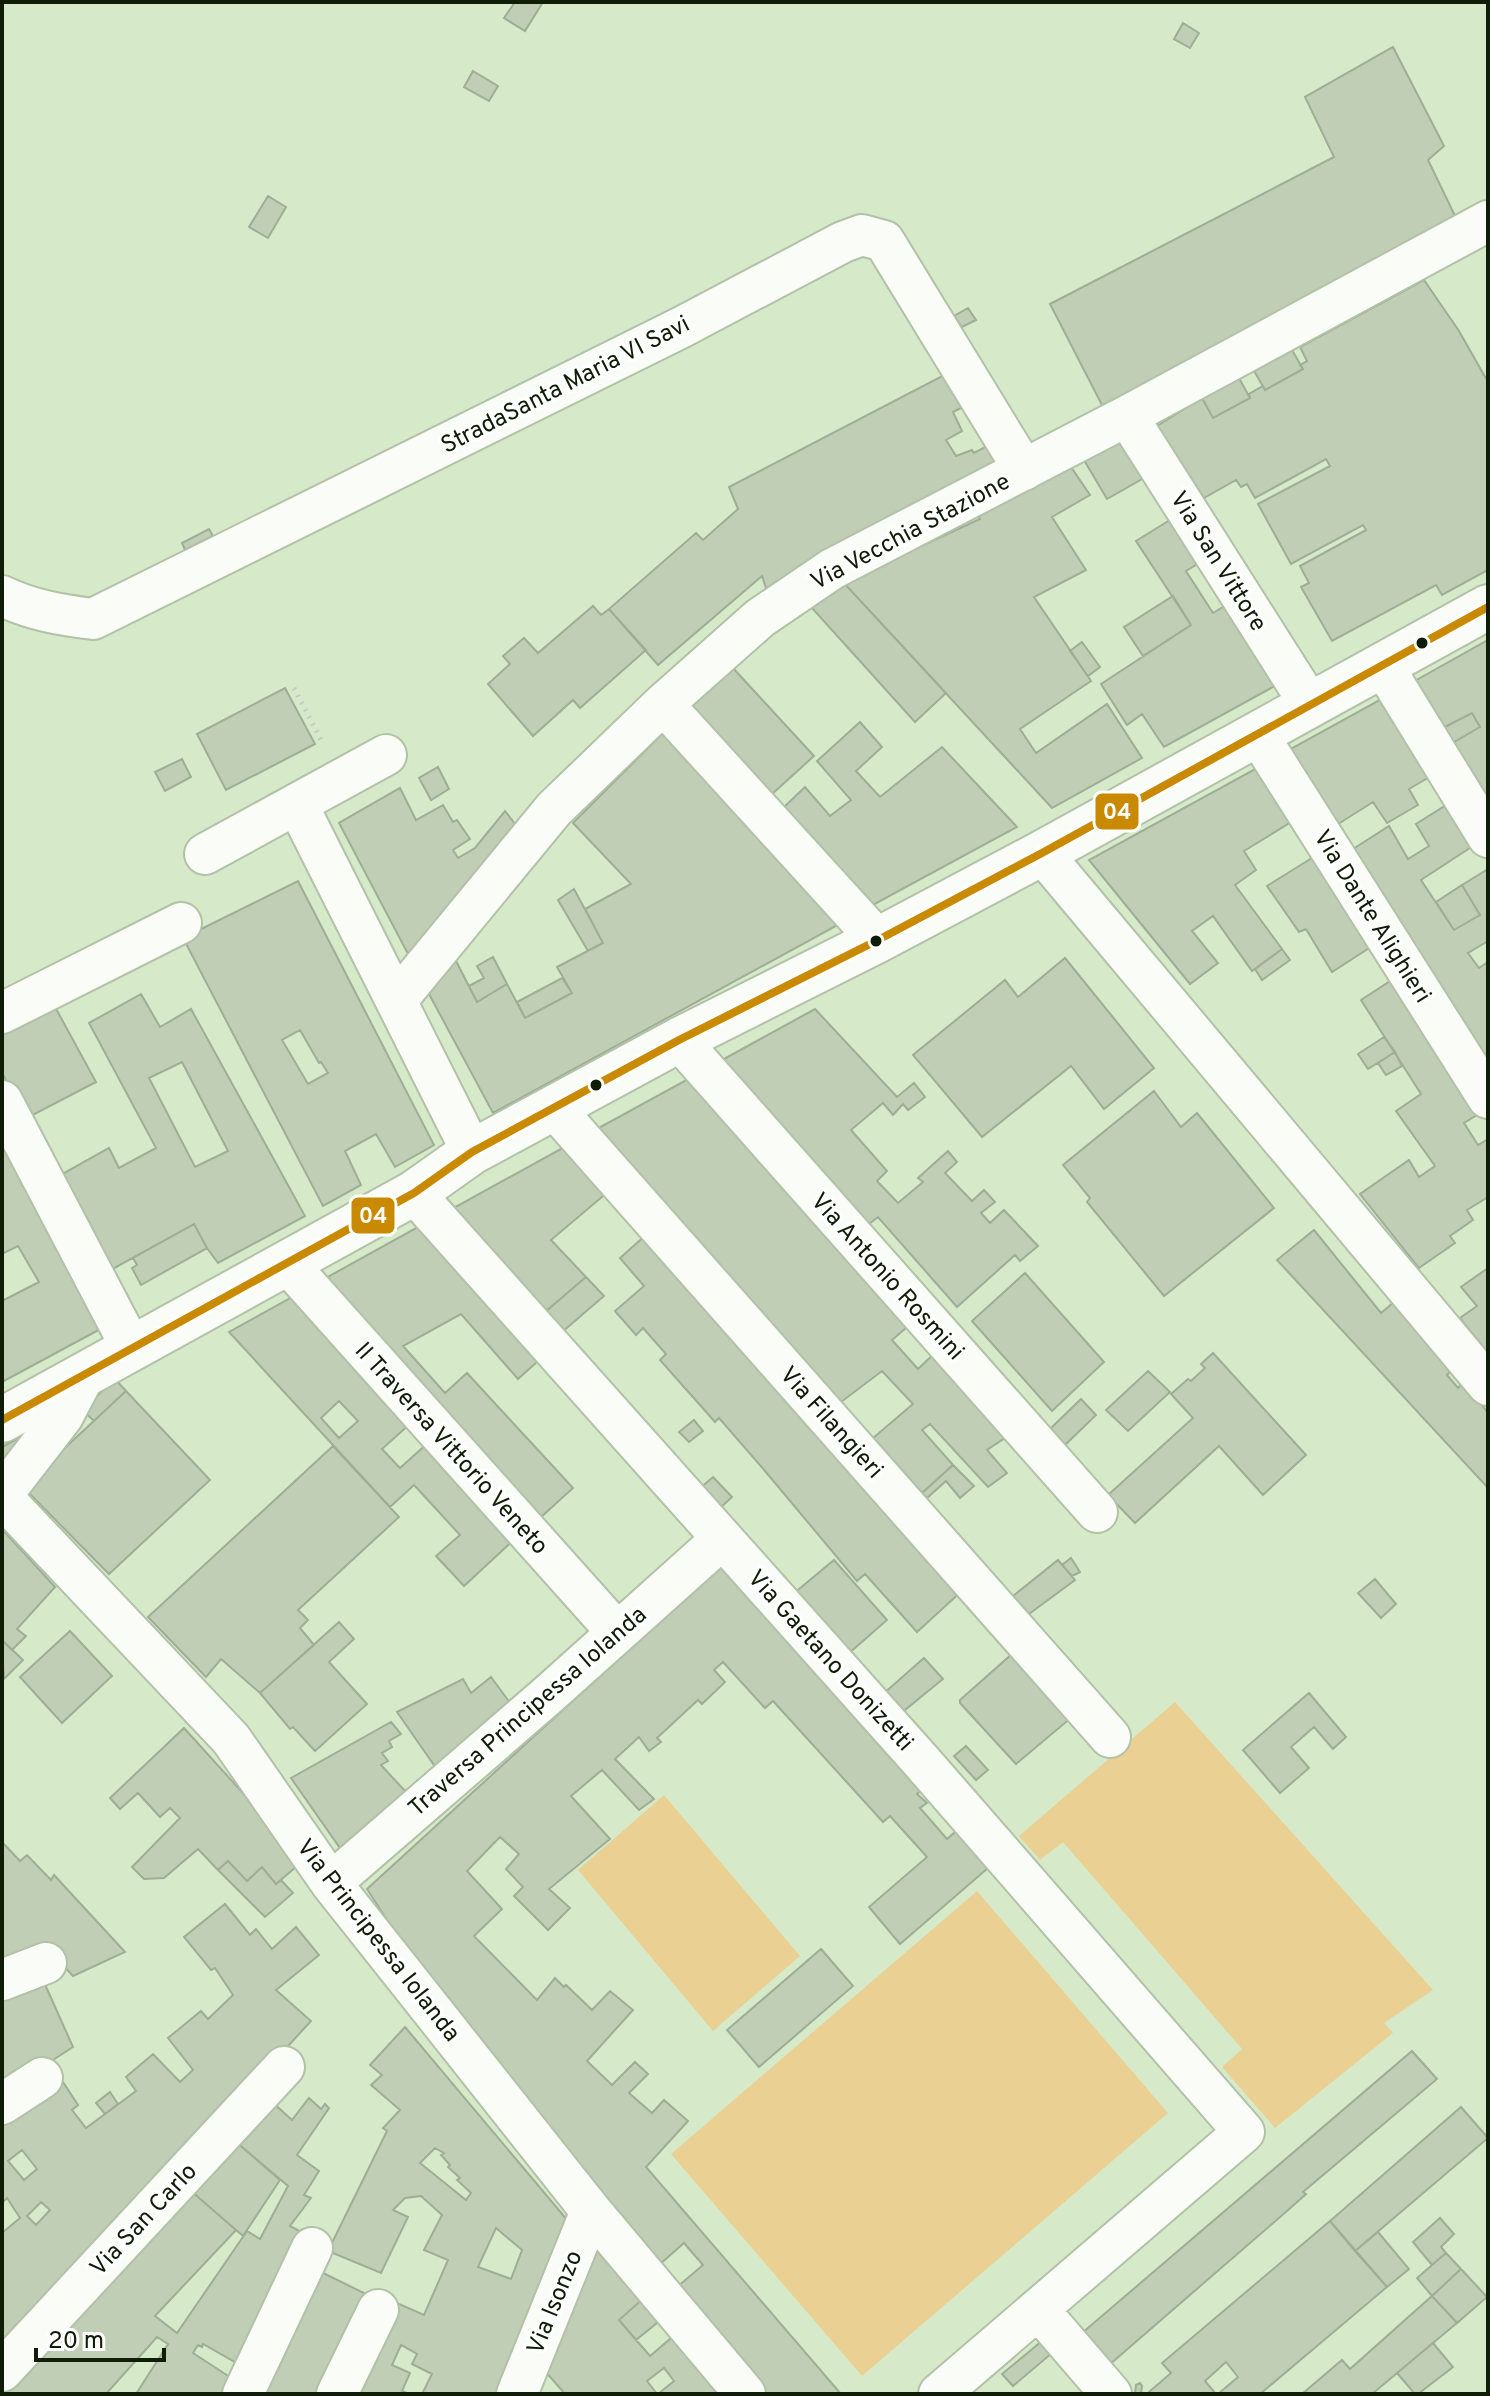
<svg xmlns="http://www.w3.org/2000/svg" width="1490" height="2396" viewBox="0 0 1490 2396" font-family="Overpass,sans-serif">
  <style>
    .green { fill: #ead093 }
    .building { fill: #bfceb5; stroke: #9eae95; stroke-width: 2; fill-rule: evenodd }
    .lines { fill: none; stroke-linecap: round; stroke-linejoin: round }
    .minor-casing { stroke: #b2c1a7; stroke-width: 44 }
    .tertiary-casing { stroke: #b2c1a7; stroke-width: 48 }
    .path { stroke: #c7ccc3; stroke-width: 5; stroke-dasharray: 2 6; stroke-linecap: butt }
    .minor { stroke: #f9fcf7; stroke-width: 40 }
    .tertiary { stroke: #f9fcf7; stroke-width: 44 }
    .bus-1-casing { stroke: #fff; stroke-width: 14 }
    .bus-1 { stroke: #c98a01; stroke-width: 8 }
    .bus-dot { fill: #0f1c06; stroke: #fff; stroke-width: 3 }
    .labels { text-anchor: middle; stroke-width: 7; stroke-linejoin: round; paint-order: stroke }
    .street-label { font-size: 24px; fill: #0f1c06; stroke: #fff }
    .line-badge { stroke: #fff; stroke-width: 3 }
    .badge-label { font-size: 22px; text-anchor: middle; font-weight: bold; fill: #fff }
  </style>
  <rect width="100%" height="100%" fill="#d6eac9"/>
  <path class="green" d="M1175 1702 1433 1990 1384 2023 1393 2033 1275 2128 1222 2067 1242 2049 1063 1842 1040 1860 1019 1836Z
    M664 1795 800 1956 713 2031 578 1870Z
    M977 1891 1168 2113 862 2376 671 2154Z"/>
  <path class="building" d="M515 2H543L525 31 504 18Z
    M1183 23 1199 33 1190 48 1174 39Z
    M1393 47 1444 146 1428 160 1459 224 1104 409 1050 304 1334 157 1305 97Z
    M473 71 498 86 489 101 464 87Z
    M268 196 286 207 268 238 249 227Z
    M1424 280 1459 331 1488 382V570L1442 595 1436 585 1332 641 1301 587 1309 583 1300 566 1366 530 1363 525 1291 564 1258 504 1330 466 1326 459 1255 498 1247 484 1241 487 1236 480 1204 498 1157 426 1202 398 1213 418 1250 398 1249 394 1263 386 1265 390 1303 369 1300 365 1307 361 1300 347Z
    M968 308 976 320 962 327 954 316Z
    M1292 350 1303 369 1265 390 1254 371Z
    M946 374 965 406 953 412 962 431 946 440 956 456 972 450 974 453 989 445 1001 468 767 591 762 576 658 665 609 609 696 533 703 540 738 509 729 487Z
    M1239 378 1250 398 1213 418 1202 398Z
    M1127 436 1151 474 1107 499 1084 460Z
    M1071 467 1090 495 1052 517 1086 570 1034 597 1091 681 1020 729 1036 753 1107 704 1142 758 1052 808 843 582 980 519 977 513Z
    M1178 515 1206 559 1186 571 1213 613 1231 602 1282 682 1164 747 1142 714 1127 725 1101 684 1191 625 1136 541Z
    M209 529 213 536 185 550 182 543Z
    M843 582 946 693 915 722 811 607Z
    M1173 596 1191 625 1143 656 1124 627Z
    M593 606 601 615 609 609 646 650 580 708 573 700 533 736 488 684 510 664 503 656 524 638 538 653Z
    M1488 640V809L1449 745 1480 727 1472 713 1439 730 1411 683Z
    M1082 642 1100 667 1088 676 1070 651Z
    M733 668 814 756 771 795 690 706Z
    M285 688 315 744 226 790 197 734Z
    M1385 697 1433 775 1409 789 1418 805 1387 823 1373 802 1335 826 1285 752Z
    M1472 713 1480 727 1449 745 1439 730Z
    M860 722 882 747 856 771 880 797 942 747 1017 827 871 906 783 808 805 787 830 816 851 800 817 761Z
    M666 730 845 921 493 1113 429 994 455 959 477 1002 507 984 525 1018 572 993 557 967 603 943 585 909 631 884 573 823Z
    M182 759 191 777 165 791 155 772Z
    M1268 762 1301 816 1244 851 1256 870 1235 885 1282 949 1252 971 1213 916 1192 931 1218 963 1190 984 1089 860Z
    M438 767 449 789 431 800 419 778Z
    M400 788 416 820 443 805 453 822 457 820 470 839 453 850 458 858 475 848 505 811 525 837 417 971 339 823Z
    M1451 802 1476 844 1421 880 1454 930 1480 915 1462 885 1488 869V941L1468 953 1479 968 1488 962V1059L1483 1062 1350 851 1389 826 1408 859 1429 846 1416 824Z
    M1323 851 1380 941 1332 972 1306 929 1299 932 1267 886Z
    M298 881 434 1145 395 1167 376 1134 345 1151 361 1185 323 1206 183 938ZM300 1030 319 1063 321 1062 328 1073 308 1084 282 1040Z
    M1462 885 1480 915 1454 930 1436 902Z
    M574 889 603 943 588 951 558 900Z
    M1282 949 1290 960 1262 980 1255 969Z
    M493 957 507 984 477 1002 469 986 484 978 477 966Z
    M1065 958 1154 1068 1104 1109 1071 1066 982 1137 913 1055 1005 980 1018 997Z
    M1401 974 1487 1109 1464 1123 1478 1145 1488 1139V1197L1467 1210 1473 1220 1450 1236 1455 1243 1419 1268 1360 1194 1409 1160 1419 1177 1435 1166 1396 1111 1421 1094 1361 1000Z
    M562 978 572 993 525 1018 517 1002Z
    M141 994 160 1027 191 1009 305 1216 218 1263 207 1248 194 1224 109 1271 59 1176 109 1148 119 1168 156 1148 89 1023ZM182 1062 228 1151 195 1167 149 1078Z
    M54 1005 96 1082 27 1118 2 1073V1032Z
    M815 1009 897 1097 914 1083 925 1097 908 1110 903 1104 893 1115 883 1103 851 1130 887 1171 877 1181 898 1203 923 1182 918 1178 948 1151 957 1162 945 1173 972 1201 984 1190 995 1202 981 1213 990 1223 1004 1210 1038 1246 1020 1261 1015 1255 957 1307 878 1217 864 1228 713 1065Z
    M1384 1037 1395 1052 1368 1069 1358 1054Z
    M1395 1052 1402 1066 1386 1075 1378 1063Z
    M690 1078 913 1322 892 1340 918 1369 939 1349 1014 1432 987 1450 1007 1473 988 1487 930 1424 922 1430 953 1465 922 1493 873 1438 913 1404 882 1371 841 1402 595 1130Z
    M1154 1091 1181 1127 1197 1113 1274 1208 1164 1296 1087 1202 1090 1198 1063 1165Z
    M2 1136 106 1326 2 1382V1295L4 1300 39 1282 18 1246 2 1254Z
    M568 1145 609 1191 551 1240 586 1277 545 1312 450 1210Z
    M427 1222 540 1349 533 1356 538 1361 518 1379 461 1314 403 1346 445 1393 467 1373 573 1488 540 1518 324 1279Z
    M194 1224 207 1248 141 1285 132 1268 137 1265 133 1258Z
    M1314 1230 1381 1313 1394 1302 1450 1372 1447 1375 1458 1388 1464 1382 1488 1413V1488L1277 1260Z
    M647 1234 964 1589 917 1632 865 1574 857 1581 765 1471 719 1418 715 1422 660 1360 666 1354 643 1328 636 1335 615 1311 644 1286 620 1258Z
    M1488 1268V1353L1460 1318 1477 1306 1461 1287Z
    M1025 1273 1104 1362 1052 1411 972 1321Z
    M586 1277 604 1296 562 1332 545 1312Z
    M294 1296 411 1423 382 1449 400 1468 429 1442 517 1537 464 1586 436 1556 460 1535 414 1485 390 1507 229 1332ZM339 1401 358 1421 339 1438 321 1418Z
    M1213 1353 1306 1455 1263 1495 1219 1446 1135 1523 1108 1495 1193 1418 1171 1394 1188 1379 1191 1381 1205 1368 1201 1364Z
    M1148 1371 1170 1392 1128 1431 1106 1410Z
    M115 1379 126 1391 94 1421 82 1410Z
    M126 1391 210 1480 109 1574 23 1487Z
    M1081 1399 1096 1415 1064 1446 1049 1430Z
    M694 1420 703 1431 689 1442 679 1432Z
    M46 1423 2 1482V1447Z
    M333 1446 399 1517 298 1610 308 1620 300 1628 314 1645 260 1693 221 1659 206 1677 148 1617Z
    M953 1465 974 1486 960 1498 946 1481 927 1498 922 1493Z
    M713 1477 732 1497 719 1509 700 1488Z
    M2 1529 55 1587 17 1629 26 1636 12 1650 4 1642 2 1645Z
    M1071 1558 1080 1572 1072 1576 1062 1565Z
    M728 1559 926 1786 917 1794 927 1803 920 1808 947 1839 962 1826 995 1862 900 1944 869 1907 927 1857 890 1816 883 1822 773 1701 765 1708 723 1662 714 1670 725 1682 702 1704 698 1700 657 1738 661 1742 649 1751 639 1737 615 1759 654 1799 639 1810 602 1770 571 1796 610 1839 549 1889 570 1908 548 1930 514 1896 523 1887 506 1869 519 1854 500 1837 467 1871 502 1909 474 1936 537 2000 555 1978 564 1987 566 1985 592 2010 610 1991 633 2010 587 2061 612 2085 635 2062 648 2074 629 2093 652 2113 664 2100 688 2121 646 2167 841 2394H766L677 2287 703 2265 684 2243 659 2265 398 1937 367 1889Z
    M834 1560 887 1620 848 1654 793 1594Z
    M1058 1560 1075 1580 1029 1614 1013 1596Z
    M1375 1579 1396 1604 1381 1618 1358 1593Z
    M339 1622 354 1639 329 1662 367 1704 315 1751 293 1727 290 1729 260 1693Z
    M70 1631 112 1676 62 1723 20 1677Z
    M4 1642 23 1660 4 1679 2 1645Z
    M1012 1654 1072 1717 1016 1764 960 1703V1700Z
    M924 1658 943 1679 900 1714 883 1694Z
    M491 1677 516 1711 443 1778 397 1712 463 1679 471 1693Z
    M1309 1693 1346 1737 1333 1749 1314 1727 1291 1747 1309 1768 1280 1793 1243 1750Z
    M391 1722 401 1734 389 1741 392 1747 382 1753 388 1761 381 1765 405 1791 416 1783 349 1861 291 1778Z
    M184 1728 251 1802 297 1866 276 1884 262 1867 247 1881 228 1861 218 1870 198 1849 164 1878 144 1879 132 1867 180 1818 170 1808 160 1817 138 1793 120 1809 110 1798Z
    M966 1746 988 1770 976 1780 954 1756Z
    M2 1842 20 1861 27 1855 51 1880 54 1875 125 1952 73 1976 46 1947 2 1964Z
    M228 1861 247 1881 262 1867 276 1884 281 1880 293 1893 265 1917 218 1870Z
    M225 1904 250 1935 256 1929 272 1949 296 1927 319 1955 276 1990 311 2021 2 2358V2233L20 2218 7 2198 2 2203V2118L56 2082H63L78 2105 72 2110 86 2128 136 2091 126 2077 153 2054 180 2082 193 2070 168 2038 201 2011 208 2019 233 1995 215 1968 211 1970 184 1937ZM22 2150 37 2169 24 2180 8 2161ZM41 2202 50 2210 36 2225 27 2216Z
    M821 1949 853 1986 759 2067 727 2030Z
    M43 1980 73 2047 2 2093V1996Z
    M405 2027 568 2221 497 2394H422L432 2374 412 2364 417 2354 401 2345 392 2365 410 2373 402 2391 409 2394H352L397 2303 424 2315 448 2260 424 2250 442 2215 421 2196 405 2198 393 2210 408 2217 381 2273 328 2251 387 2131 383 2128 400 2110 371 2085 382 2075 370 2065ZM435 2148 444 2153 441 2155 450 2165 448 2167 460 2178 457 2180 471 2193 466 2200 420 2163ZM496 2228 522 2250 511 2279 478 2267Z
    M1412 2051 1437 2079 1303 2192 1306 2194 1287 2211 1109 2365 1082 2333Z
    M110 2092 118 2104 105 2114 96 2103Z
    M309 2098 321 2109 325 2104 329 2108 297 2155 319 2171 304 2195 311 2198 290 2226 305 2234 242 2366 203 2344 202 2347 198 2345 193 2353 236 2381 230 2394H136L168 2344 157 2337 106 2394H4L191 2191 236 2230 155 2316 177 2333 247 2231 260 2239 288 2186 235 2141 272 2102 292 2120Z
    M1461 2107 1488 2138 1355 2251 1330 2221Z
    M235 2141 280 2180 243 2236 191 2191Z
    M1440 2218 1454 2234 1441 2247 1446 2253 1432 2265 1413 2242Z
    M1330 2221 1387 2287 1260 2394H1218L1238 2377 1226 2362 1205 2381 1216 2394H1150L1149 2392 1171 2373 1162 2363Z
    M1378 2232 1409 2269 1387 2287 1355 2251Z
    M600 2244 645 2297 619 2320 650 2356 677 2333 726 2394H658L674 2381 664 2368 647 2381 657 2394H565L545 2371Z
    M1446 2253 1461 2269 1432 2296 1417 2278Z
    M1461 2269 1487 2297 1457 2323 1432 2296Z
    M319 2271 368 2295 321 2394H260Z
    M1432 2296 1457 2323 1372 2394H1302L1342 2360 1350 2369Z
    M645 2297 663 2318 636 2340 619 2320Z
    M1042 2341 1052 2353 1013 2386 1002 2374Z
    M1433 2343 1453 2367 1418 2394H1415L1397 2373Z
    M1140 2383 1142 2386 1141 2394H1135L1136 2385Z"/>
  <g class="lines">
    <g class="minor-casing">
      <path id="minor" d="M1127 416 1311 706
        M2 596C31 610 61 615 93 619L682 327 843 242 862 235 884 241 1024 470
        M1383 666 1488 837
        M663 704 878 940
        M1258 735 1488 1098
        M297 804 472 1152
        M1042 853 1488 1385
        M205 854 386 755
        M396 1001 554 809 663 704 760 618 832 569 1127 416 1488 221
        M2 1013 181 923
        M679 1040 1097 1512
        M2 1101 132 1349
        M554 1108 1110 1737
        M414 1193 922 1762 1244 2132 939 2394
        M287 1263 617 1632
        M2 1495 63 1416 84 1376
        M2 1497 231 1739 331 1883 591 2211 745 2394
        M331 1883 548 1695 722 1539
        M2 1980 46 1963
        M2 2104 42 2078
        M1038 2309 1111 2394
        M2 2371 284 2067
        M243 2394 312 2248
        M337 2394 378 2310
        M517 2394 591 2211"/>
    </g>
    <g class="tertiary-casing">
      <path id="tertiary" d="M2 1420 414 1193 472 1152 679 1040 878 940 1042 853 1488 607"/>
    </g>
    <path class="path" d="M294 688 323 744"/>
    <use href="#minor" class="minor"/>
    <use href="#tertiary" class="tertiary"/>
    <g class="bus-1-casing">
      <path id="bus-1" d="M2 1420 414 1193 472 1152 679 1040 878 940 1042 853 1488 607"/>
    </g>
    <use href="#bus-1" class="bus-1"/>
  </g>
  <g class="bus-dot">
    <circle cx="1422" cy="643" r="7"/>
    <circle cx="876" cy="941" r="7"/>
    <circle cx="596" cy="1085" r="7"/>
  </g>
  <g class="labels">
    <g class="street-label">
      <text transform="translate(565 384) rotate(-27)" y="8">StradaSanta Maria VI Savi</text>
      <text transform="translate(910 531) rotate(-28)" y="8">Via Vecchia Stazione</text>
      <text transform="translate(1219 561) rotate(58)" y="8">Via San Vittore</text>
      <text transform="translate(1373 916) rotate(58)" y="8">Via Dante Alighieri</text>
      <text transform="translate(888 1276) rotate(48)" y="8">Via Antonio Rosmini</text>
      <text transform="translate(832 1422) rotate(48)" y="8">Via Filangieri</text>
      <text transform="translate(452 1448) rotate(48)" y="8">II Traversa Vittorio Veneto</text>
      <text transform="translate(831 1660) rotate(48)" y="8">Via Gaetano Donizetti</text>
      <text transform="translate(527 1711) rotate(-41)" y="8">Traversa Principessa Iolanda</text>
      <text transform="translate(379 1940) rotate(52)" y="8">Via Principessa Iolanda</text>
      <text transform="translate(143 2219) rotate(-47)" y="8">Via San Carlo</text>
      <text transform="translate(554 2302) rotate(-68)" y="8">Via Isonzo</text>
    </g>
  </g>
  <g class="line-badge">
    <rect x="1094" y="792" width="46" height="39" rx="8" fill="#c98a01"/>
    <rect x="350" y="1196" width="46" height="39" rx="8" fill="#c98a01"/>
  </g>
  <g class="badge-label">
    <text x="1117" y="819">04</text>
    <text x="373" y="1223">04</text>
  </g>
  <rect width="1490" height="2396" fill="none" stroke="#0f1c06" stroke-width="8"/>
  <path d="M36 2348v12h128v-12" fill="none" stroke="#0f1c06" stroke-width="4"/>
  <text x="48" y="2348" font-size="24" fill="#0f1c06" stroke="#ffffff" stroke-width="6" paint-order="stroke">20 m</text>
</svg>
